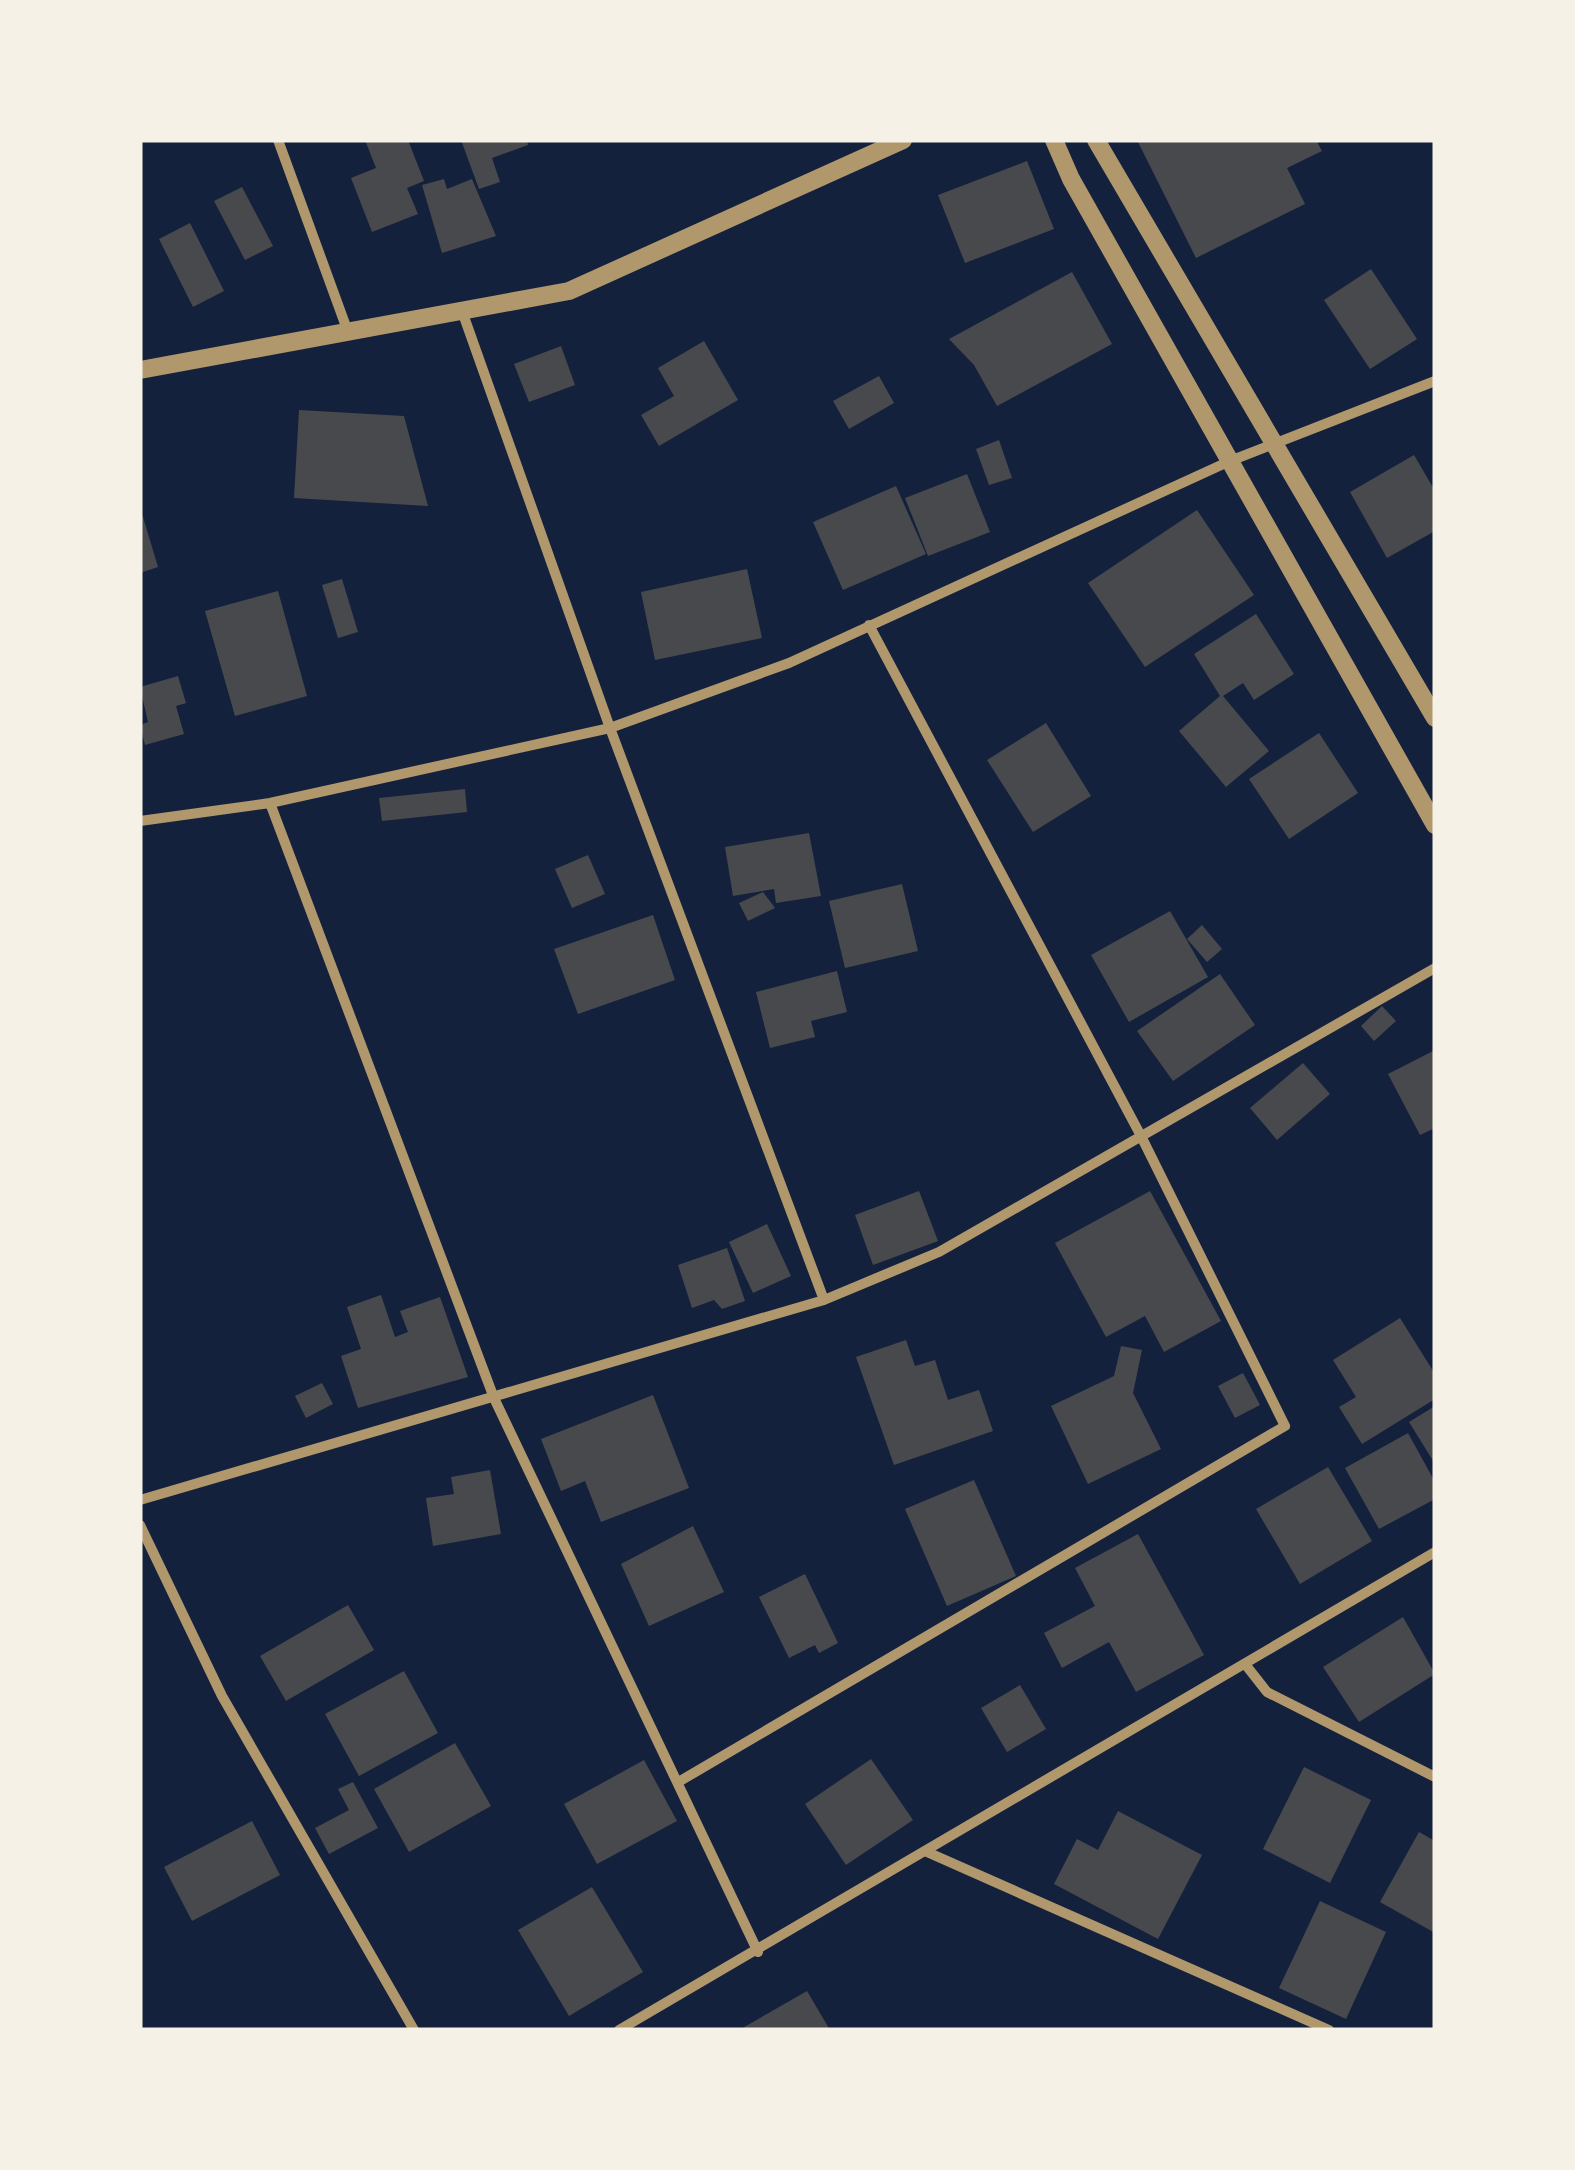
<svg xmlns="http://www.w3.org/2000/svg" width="1575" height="2170" viewBox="0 0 1575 2170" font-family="'Roboto Condensed',sans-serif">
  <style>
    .building { fill: #48494c }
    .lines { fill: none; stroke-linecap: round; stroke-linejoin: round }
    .minor { stroke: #b1986c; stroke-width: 10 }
    .tertiary { stroke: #b1986c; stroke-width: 18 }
  </style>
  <rect width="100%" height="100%" fill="#14213d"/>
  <path class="building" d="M365 140H408L424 181 407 188 418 214 372 232 351 178 376 168Z
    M461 140H527L528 145 492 158 500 182 479 189Z
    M1137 140H1316L1322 151 1287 168 1305 204 1196 258Z
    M1027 161 1054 229 965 263 938 195Z
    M444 179 447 189 472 179 496 236 442 253 422 185Z
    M242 187 273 246 245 260 214 201Z
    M190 223 224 291 193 307 159 239Z
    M1371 269 1417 339 1370 369 1324 300Z
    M1072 272 1112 344 997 406 974 365 949 339Z
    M704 341 738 400 659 446 641 415 674 396 658 368Z
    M561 346 575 385 529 402 514 364Z
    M879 376 894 403 849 429 833 401Z
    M299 410 404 416 428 506 294 498Z
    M999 440 1012 478 989 485 976 449Z
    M1414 455 1435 491V531L1387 558 1350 492Z
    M967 474 990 532 928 556 905 498Z
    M896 486 926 554 843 590 813 522Z
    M140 507 158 567 140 573Z
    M1197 510 1254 595 1145 667 1088 583Z
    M747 569 762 638 655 660 641 592Z
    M342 579 358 632 338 638 322 585Z
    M278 591 307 696 235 716 205 611Z
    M1256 614 1294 674 1254 700 1243 683 1223 696 1269 751 1226 787 1179 731 1220 696 1194 654Z
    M178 676 186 703 176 706 184 734 145 745 140 725 148 722 140 687Z
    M1046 723 1091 796 1033 832 987 760Z
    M1319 733 1358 793 1289 839 1249 779Z
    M465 789 467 812 382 821 379 798Z
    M809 833 821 896 776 903 774 889 733 896 725 847Z
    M588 855 605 894 572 908 555 869Z
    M902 884 918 951 845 968 829 901Z
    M763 892 775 908 748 921 739 903Z
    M1170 911 1208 977 1129 1022 1091 955Z
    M653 915 675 980 578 1014 554 949Z
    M1202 925 1222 949 1207 962 1187 939Z
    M837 971 847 1012 811 1021 815 1037 770 1048 756 992Z
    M1220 974 1255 1025 1173 1081 1137 1031Z
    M1382 1006 1396 1021 1374 1041 1361 1026Z
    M1435 1050V1128L1420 1135 1388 1074Z
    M1303 1063 1330 1094 1277 1140 1250 1108Z
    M919 1191 938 1241 873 1265 855 1215Z
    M1150 1191 1221 1321 1164 1352 1145 1316 1106 1337 1055 1243Z
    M767 1224 791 1276 753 1293 729 1242Z
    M727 1248 745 1301 722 1309 714 1300 692 1308 678 1265Z
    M381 1295 395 1337 408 1332 400 1311 440 1297 468 1377 358 1408 341 1356 361 1349 347 1307Z
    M1400 1318 1435 1374V1399L1362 1444 1339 1407 1356 1397 1333 1360Z
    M906 1340 915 1366 935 1360 948 1400 979 1390 993 1431 894 1465 856 1357Z
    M1121 1346 1142 1350 1133 1393 1161 1449 1088 1484 1051 1406 1114 1376Z
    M1243 1373 1260 1405 1235 1418 1218 1386Z
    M322 1383 333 1404 306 1418 295 1396Z
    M653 1395 689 1488 601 1522 585 1481 561 1491 541 1439Z
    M1435 1406V1464L1409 1422Z
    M1408 1433 1435 1482V1499L1379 1529 1345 1468Z
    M1328 1467 1372 1541 1300 1584 1256 1509Z
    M490 1470 501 1534 433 1546 426 1498 454 1494 451 1477Z
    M974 1480 1016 1576 947 1606 905 1509Z
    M693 1526 724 1592 649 1626 621 1564Z
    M1138 1534 1204 1655 1136 1692 1109 1642 1062 1668 1044 1633 1095 1606 1075 1568Z
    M805 1574 838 1643 819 1653 815 1645 789 1658 759 1597Z
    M348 1605 374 1650 286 1701 260 1656Z
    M1403 1617 1435 1674 1359 1722 1323 1667Z
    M404 1671 438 1733 359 1776 325 1714Z
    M1020 1685 1046 1729 1007 1752 981 1708Z
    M455 1743 491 1806 409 1852 374 1789Z
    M871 1759 913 1820 846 1865 805 1804Z
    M644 1760 677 1821 597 1864 564 1804Z
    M1304 1767 1371 1800 1330 1883 1263 1849Z
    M353 1782 378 1828 329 1854 315 1828 349 1810 338 1789Z
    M1118 1811 1202 1855 1158 1939 1054 1884 1077 1839 1098 1850Z
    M252 1821 280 1875 192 1921 164 1867Z
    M1419 1832 1435 1841V1933L1380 1902Z
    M592 1887 643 1972 569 2016 518 1930Z
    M1320 1901 1386 1932 1346 2019 1279 1988Z
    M807 1991 830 2030H739Z"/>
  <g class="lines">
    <path class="minor" d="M278 140 348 332
      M462 311 610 728 824 1300 939 1252 1435 968
      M270 803 494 1398 758 1952
      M140 821 270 803 610 728 789 663 1230 461 1435 381
      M140 1500 824 1300
      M140 1525 222 1696 414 2030
      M1245 1664 1267 1692 1435 1777
      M680 1781 1285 1426 1141 1136 869 625
      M927 1852 1329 2030
      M619 2030 1435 1552"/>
    <path class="tertiary" d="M1054 140 1071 179 1435 825
      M1096 140 1435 718
      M140 370 569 291 903 140"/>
  </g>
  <rect width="1575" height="2170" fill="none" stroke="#f6f1e7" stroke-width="285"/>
</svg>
